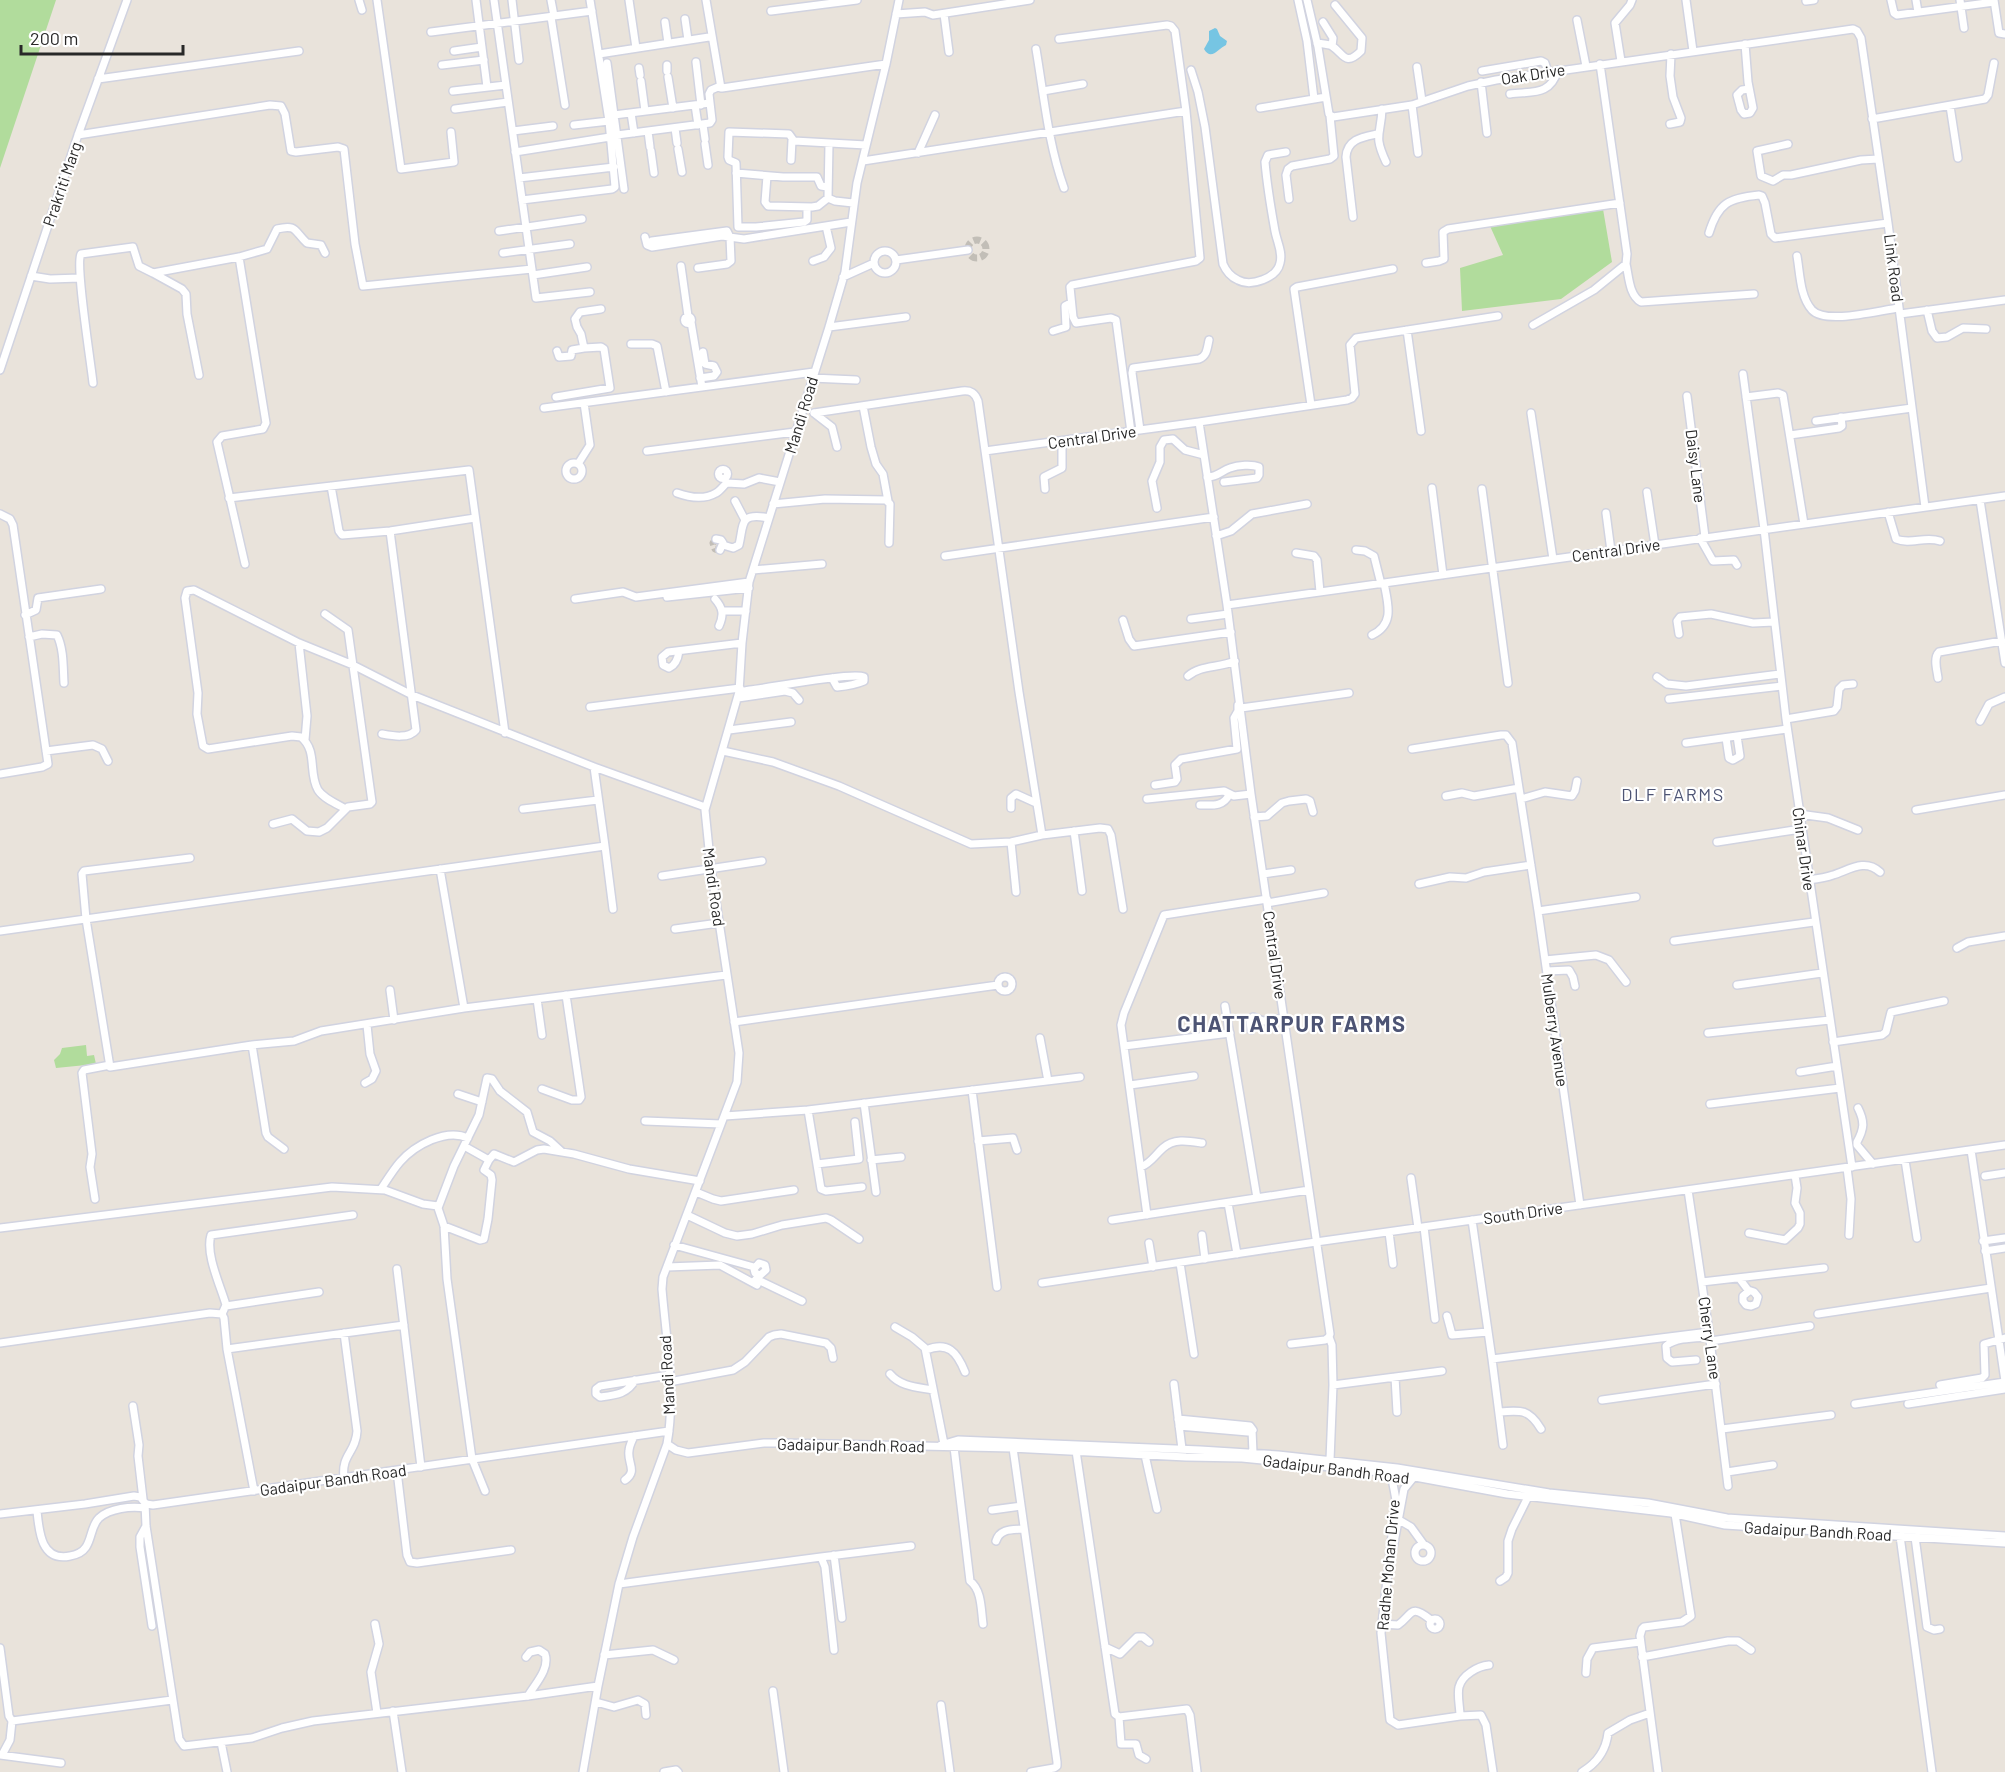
<svg xmlns="http://www.w3.org/2000/svg" width="2005" height="1772" viewBox="0 0 2005 1772" font-family="Barlow,sans-serif">
  <style>
    .green { fill: #b1dc9c }
    .water { fill: #76c5e3 }
    .lines { fill: none; stroke-linecap: round; stroke-linejoin: round }
    .minor-tunnel { stroke: #c2beb7; stroke-width: 7; stroke-dasharray: 7 3.5; stroke-linecap: butt }
    .minor-casing { stroke: #d1d3e0; stroke-width: 10 }
    .minor { stroke: #fff; stroke-width: 7 }
    .labels { text-anchor: middle; stroke-width: 4.5; stroke-linejoin: round; paint-order: stroke }
    .street-label { font-size: 16px; fill: #282828; stroke: #fff }
    .neighbourhood-label { font-size: 18px; letter-spacing: 1.5px; fill: #4d5474; stroke: #fff }
    .district-label { font-size: 22px; font-weight: bold; letter-spacing: 1.5px; fill: #4d5474; stroke: #fff }
  </style>
  <rect width="100%" height="100%" fill="#e9e3db"/>
  <path class="green" d="M0 0H56L0 168Z
    M1603 209 1612 262 1561 299 1462 311 1460 268 1503 255 1490 226Z
    M86 1045 87 1056 94 1055 96 1064 56 1068 54 1060 60 1054 62 1048Z"/>
  <path class="water" d="M1215 28 1217 29 1220 36 1227 41 1226 45C1218 49 1211 61 1204 49L1209 40V31Z"/>
  <g class="lines">
    <path class="minor-tunnel" d="M968 249a9 9 0 1 1 18 0a9 9 0 1 1-18 0Z
      M716 539 713 543 715 549 720 550"/>
    <g class="minor-casing">
      <path id="minor" d="M359 0 362 10
        M377 0 401 169 454 162 451 132
        M476 0 487 87
        M494 0 536 298 590 292
        M512 0 519 60
        M551 0 554 16
        M629 0 636 48
        M706 0 721 88
        M1298 0 1307 41 1314 99
        M1307 0 1318 47 1329 114 1333 117 1412 105 1468 86 1496 80 1853 29 1857 31 1861 38 1888 223 1925 507
        M1686 0 1693 51
        M1891 0 1894 13 1897 15 1994 2
        M1916 0 1918 12
        M1960 0 1964 28
        M1994 0 1999 33 2005 34
        M1806 1 1814 0
        M771 11 857 0
        M896 14 925 12 933 15 1030 0
        M944 14 949 52
        M551 17 565 105
        M685 19 688 40
        M1577 20 1586 66
        M665 22 668 43
        M1323 22 1333 38 1332 46
        M431 32 592 11
        M1059 39 1167 25 1171 26 1175 31 1186 111 1200 258 1196 261 1072 285 1070 287 1073 317 1076 323 1111 318 1116 320 1131 432
        M1317 43C1322 44 1328 44 1332 46 1344 54 1345 67 1361 51L1362 38 1335 5
        M1745 44 1748 82 1753 108 1750 113 1744 114 1741 110 1737 95 1742 90 1749 89
        M1036 49C1044 96 1048 143 1064 188
        M454 51 482 47
        M599 54 709 37
        M1621 61 1615 23 1630 5 1632 0
        M696 62 701 105
        M607 63 624 189
        M442 65 484 60
        M667 65V71
        M1417 67 1422 101
        M639 68 640 75
        M1191 70 1198 92 1205 127 1223 264C1226 271 1231 277 1238 280 1251 287 1277 278 1280 263 1283 252 1277 242 1275 231 1271 209 1267 185 1265 162L1268 155 1286 152
        M1482 71 1541 61 1545 63 1548 72
        M668 77 673 108
        M98 79 299 51
        M641 81 645 111
        M1481 82 1487 133
        M453 91 506 85
        M1043 91 1083 84
        M1510 94C1533 91 1550 96 1558 70
        M695 105 698 125
        M1412 105 1418 153
        M1950 106 1958 158
        M1260 108 1326 97
        M455 109 508 102
        M1382 109C1381 136 1373 134 1386 162
        M631 113 634 133
        M614 115 710 103
        M1872 119 1985 99 1988 95 1994 63
        M1670 124 1680 122 1681 118 1673 97 1670 76 1671 54
        M574 125 609 121
        M703 125 705 139
        M675 128 677 143
        M513 131 553 126
        M648 131 650 147
        M78 135 270 105 281 106 285 114 291 151 296 152 338 147 344 149 355 244 363 286 532 269
        M617 135 710 123 712 120 709 94 711 90 718 87 722 88 886 64
        M705 144 708 165
        M829 144 828 198 835 201 853 203
        M1788 144 1757 151 1761 176 1773 181 1783 175H1791L1861 160 1878 159
        M678 149 682 172
        M651 151 654 173
        M515 152 610 137
        M918 153 935 115
        M791 160 792 140
        M863 161 1186 111
        M736 173 783 177H817L821 186 827 187
        M767 176 765 202 768 206 812 207 818 206 828 198
        M519 178 614 167
        M1289 199 1286 175 1288 169 1292 166 1330 159 1334 156 1330 116
        M522 200 612 189 615 187 609 121 590 0
        M807 207V220L804 222 756 227H738L736 163 729 160 728 157 729 132 789 134 794 141 866 145
        M1353 217 1346 157C1347 139 1363 137 1377 134
        M499 231 582 219
        M1709 233C1718 203 1729 198 1759 195L1762 196 1765 203 1771 234 1775 238 1888 223
        M645 237 647 245 652 247 722 236 744 239 851 222
        M652 241 727 231 730 237 731 261 727 264 698 268
        M874 262a11 11 0 1 1 22 0a11 11 0 1 1-22 0Z
        M503 253 570 244
        M1797 256C1800 273 1800 297 1812 310 1826 325 1880 310 1899 308
        M239 257 266 423 263 429 222 436 217 442 245 564
        M896 260 968 250
        M813 261 824 257 831 248 826 226
        M1426 263 1439 261 1444 259 1443 232 1448 229 1620 203
        M1626 264C1629 277 1629 295 1641 302L1754 294
        M681 266 688 316
        M153 273 182 289 186 294 187 314 199 375
        M533 275 587 267
        M31 276 50 279 80 278
        M843 277 874 263
        M1927 310 1932 331 1937 338 1947 337 1963 328 1986 329
        M1900 314 2005 300
        M684.5 320a3.5 3.5 0 1 1 7 0a3.5 3.5 0 1 1-7 0Z
        M691 322 702 387
        M1533 325 1594 290 1626 264 1627 254 1600 64
        M829 327 906 317
        M1407 330 1421 431
        M1053 331 1066 327 1065 306 1071 303
        M631 344H652L657 346 666 392
        M557 351 559 357 571 356 572 350 584 348
        M0 370 78 135 127 0
        M1743 374 1764 529 1786 719 1852 1167
        M700 378 714 376 717 372 714 366 705 364 703 352
        M812 378 856 380
        M93 383C91 363 75 264 81 254L133 247 139 266 153 273 239 257 267 249 277 229C297 224 294 231 307 243L321 245 325 253
        M1687 396 1705 537
        M556 397 610 388 604 349 601 347 584 348 581 334 577 327 575 319 580 312 601 309
        M1746 397 1778 393 1783 395 1804 524
        M1311 405 1294 289 1297 287 1393 269
        M863 406 871 447 876 464 883 474 888 501
        M544 408 814 372
        M814 413 962 391C971 390 975 393 978 401L1019 692 1042 835
        M814 413 832 427 837 447
        M1531 413 1553 559
        M1816 421 1912 408
        M1199 422 1227 605 1251 794 1330 1334 1329 1337 1325 1340 1291 1344
        M1140 430 1132 373 1133 368 1199 359C1207 356 1207 349 1209 340
        M1790 435 1839 428 1842 426 1841 417
        M647 451 795 432
        M985 451 1199 422 1347 400 1352 398 1355 394 1350 345 1356 338 1498 316
        M566 471a8 8 0 1 1 16 0a8 8 0 1 1-16 0Z
        M578 464 590 445 584 403
        M718.5 474a4.5 4.5 0 1 1 9 0a4.5 4.5 0 1 1-9 0Z
        M1207 477C1218 477 1221 471 1230 468 1238 465 1252 464 1259 467V475L1257 478 1224 482
        M331 486 339 531 342 535 390 531 475 518
        M1432 488 1443 575
        M1045 489 1044 477 1062 468V441
        M1482 489 1508 683
        M1647 492 1655 545
        M677 493C688 497 704 500 716 493 720 491 723 486 727 483L744 484 759 478 780 482
        M229 498 469 470 505 733
        M1980 500 2005 663
        M735 501 745 520
        M773 504 825 499 886 500 890 504 889 543
        M1157 508 1152 481 1160 462V447L1164 440 1173 439 1185 450 1204 455
        M1888 512 1896 539C1910 545 1925 536 1940 541
        M1606 513 1611 551
        M0 514 10 519 13 525 48 764 42 767 0 774
        M1216 536 1231 531 1252 514 1307 504
        M1700 538 1713 561 1734 560 1737 565
        M716 539 721 540 723 543 720 550
        M723 545 733 548 739 545C744 524 739 512 769 518
        M1356 550 1365 551 1374 556 1381 584
        M1296 553 1314 556 1317 560 1320 592
        M945 556 1214 517
        M753 570 822 564
        M667 597 749 588
        M575 599 623 592 636 597 749 582
        M715 599C723 608 724 615 719 626
        M1227 605 2005 496
        M723 611H746
        M25 615 36 610 38 598 101 589
        M1191 619 1228 614
        M1123 620 1129 639 1134 646 1231 632
        M1679 634 1677 621 1680 617 1711 614 1753 623 1774 622
        M1372 635C1395 624 1388 604 1384 583
        M29 637 42 634 57 635C64 649 63 668 64 683
        M299 643 307 716 305 740
        M679 651C678 659 676 665 669 668L663 665 662 657 668 652 742 643
        M1188 676C1200 665 1219 668 1235 661
        M1657 677 1667 684 1686 686 1780 674
        M1938 678C1937 670 1933 658 1939 652L2002 641
        M739 692 750 690C769 688 851 672 864 677V681C855 685 847 686 837 687L832 678
        M738 698 785 691 793 693 799 700
        M1669 699 1782 686
        M590 707 740 688
        M1241 708 1349 693
        M1786 719 1834 711 1837 707 1839 689 1843 685 1853 684
        M1980 721 1989 704 2005 697
        M729 730 791 722
        M382 734C393 736 409 739 416 730L390 531
        M1726 738 1729 758 1733 760 1740 756 1737 736
        M1686 743 1787 729
        M1412 749 1501 735H1506L1512 743 1538 911 1580 1205
        M46 751 93 745 102 749 108 761
        M723 751 773 762 839 786 971 844 1011 842 1042 835 1100 828 1108 829 1111 835 1123 909
        M1155 785 1175 782 1177 779 1175 765 1181 759 1237 749 1234 718 1238 711V705
        M1446 796 1462 793 1474 796 1519 788
        M1147 799 1224 791 1234 796 1251 794
        M1521 799 1545 792 1572 796 1575 791 1577 781
        M1200 805C1212 805 1223 807 1229 795
        M1011 808V798L1016 794 1036 803
        M346 809C337 804 324 799 318 790 308 773 318 751 301 737L292 736 208 749 203 746 197 714 198 693 185 598 187 591 194 590 299 643 353 665 412 695 594 767 705 807
        M523 809 598 800
        M1916 810 2005 795
        M1799 814 1828 818 1858 830
        M1254 817 1267 816 1282 803 1289 801 1306 799 1310 801 1313 812
        M273 824 292 819 307 831 319 832 327 828 348 807 370 804 372 802 348 630 325 614
        M1074 831 1082 891
        M1011 842 1016 892
        M1717 842 1801 829
        M605 846 613 909
        M190 858 84 871 82 874 86 919 110 1067 252 1045 294 1041 321 1031 464 1008 726 975
        M440 869 464 1008
        M1263 874 1291 870
        M662 876 762 861
        M1808 880C1816 879 1825 878 1833 875 1849 870 1865 858 1880 872
        M1419 884 1450 877 1466 878 1484 872 1531 865
        M1267 903 1324 893
        M1538 911 1636 897
        M675 929 719 923
        M0 931 605 846 594 767
        M1674 941 1814 922
        M1957 948 1968 942 2005 936
        M1545 960 1596 955 1609 960 1626 982
        M1547 971 1569 970 1573 977 1575 986
        M998 984a7 7 0 1 1 14 0a7 7 0 1 1-14 0Z
        M1737 985 1822 973
        M390 990 394 1020
        M537 999 542 1035
        M1225 1006 1257 1198
        M734 1022 998 985
        M1251 1030 1250 1020 1253 1017 1263 1021 1284 1018
        M1708 1033 1830 1020
        M1040 1038 1048 1081
        M1833 1042 1882 1035 1886 1032 1891 1012 1944 1001
        M252 1045 266 1133 268 1137 284 1149
        M1124 1046 1230 1033
        M1800 1072 1837 1066
        M365 1083 372 1079 376 1071 370 1054 367 1025
        M1130 1085 1194 1076
        M542 1089 572 1100H579L581 1097 566 995
        M972 1090 997 1287
        M458 1094 482 1102
        M864 1103 876 1192
        M1710 1104 1840 1088
        M1858 1108C1865 1122 1864 1129 1857 1142V1145L1873 1164
        M808 1110 821 1189 826 1191 862 1187
        M725 1116 808 1110 1080 1077
        M645 1121 721 1124
        M978 1141 1013 1138 1017 1150
        M464 1146 489 1160 494 1154 514 1162 537 1150 544 1149 574 1154 629 1169 700 1181
        M1971 1150 2005 1381
        M871 1160 901 1157
        M1905 1160 1917 1238
        M817 1164 859 1159 855 1122
        M1141 1167C1151 1163 1155 1155 1163 1148 1174 1138 1189 1141 1202 1143
        M1847 1168 1851 1199 1849 1235
        M1985 1176 2005 1173
        M1411 1178 1418 1228
        M381 1189C387 1180 393 1170 400 1162 415 1145 446 1128 468 1138
        M1688 1190 1709 1332 1728 1486
        M696 1192 713 1199 721 1201 794 1190
        M95 1199 90 1167 92 1154 82 1073 84 1070 110 1065
        M1228 1203 1237 1254
        M687 1215 725 1233 737 1236 752 1234 782 1225 826 1218 831 1220 859 1239
        M1147 1215 1121 1025 1124 1013 1164 915 1267 899
        M1112 1220 1309 1190
        M1472 1220 1492 1359 1503 1445
        M444 1226 480 1240 484 1239 488 1219 492 1180 491 1175 484 1170 489 1160
        M1424 1227 1435 1319
        M0 1228 332 1187 385 1190 423 1204 438 1206
        M1389 1232 1393 1264
        M1749 1233 1785 1240 1798 1228 1800 1224V1213L1795 1203 1797 1188 1795 1175
        M1202 1235 1205 1259
        M1983 1241 2005 1238
        M1149 1243 1153 1267
        M674 1245 754 1267
        M1985 1251 2005 1248
        M1180 1263 1194 1354
        M667 1267 720 1265 757 1285
        M397 1269 421 1467
        M760 1275 755 1273 754 1269 759 1263 765 1265 766 1270 756 1279 802 1301
        M1739 1278 1748 1290 1754 1292 1758 1297 1756 1304 1751 1306 1746 1305 1743 1301V1296L1749 1291
        M1702 1282 1824 1268
        M1042 1283 1316 1242 2005 1145
        M226 1306 319 1292
        M222 1314 226 1305C221 1287 205 1254 211 1235L353 1215
        M1818 1314 1991 1288
        M1447 1316 1452 1335 1488 1332
        M895 1327 912 1337 925 1348 944 1444
        M1329 1337 1332 1345 1333 1385 1330 1460
        M1711 1341 1810 1326
        M0 1343 210 1313 222 1314 224 1318 227 1349 254 1491
        M227 1349 404 1325
        M926 1350C948 1341 957 1352 965 1372
        M1492 1359 1709 1332
        M1696 1360 1672 1362 1667 1358 1666 1346C1676 1337 1697 1338 1710 1337
        M890 1374C901 1387 917 1387 933 1390
        M1395 1377 1397 1412
        M635 1380C628 1394 615 1395 600 1397L596 1394V1389L600 1386 669 1375
        M669 1382 733 1370 745 1362 769 1337 774 1335 781 1334 826 1343 831 1348 833 1358
        M1174 1384 1182 1449
        M1333 1385 1442 1371
        M1940 1385 1982 1378 1985 1375 1984 1344 2005 1338
        M1602 1400 1716 1384
        M1855 1404 2005 1382
        M1908 1404 2005 1389
        M133 1406 139 1445 138 1456 143 1499
        M1499 1412C1521 1410 1529 1409 1541 1429
        M1178 1419 1250 1426 1253 1430 1248 1432 1179 1426
        M1722 1429 1831 1415
        M1252 1430 1253 1453
        M667 1444 676 1450 688 1453 764 1443H781L1013 1448 1186 1457 1242 1458 1399 1474 1507 1494 1671 1513 1725 1525 2005 1543
        M941 1445 958 1440 1200 1450 1278 1455 1397 1468 1549 1493 1648 1503 1727 1518 2005 1536
        M954 1447 970 1581C982 1590 981 1610 983 1624
        M1013 1448 1057 1762V1766L1054 1768 1031 1772
        M1076 1451 1115 1714 1119 1717 1187 1709 1190 1715 1197 1772
        M1145 1455 1157 1509
        M397 1471 407 1555 410 1562 417 1563 511 1550
        M1727 1472 1773 1465
        M1391 1473 1396 1500 1381 1633 1390 1720 1398 1725 1460 1716 1481 1715 1486 1725 1493 1772
        M344 1478C341 1454 356 1453 357 1431L344 1333
        M625 1480C638 1471 627 1463 629 1451 629 1446 632 1441 634 1436
        M485 1491 472 1459 447 1279 444 1226 438 1208 454 1166 479 1115 487 1078 492 1079 500 1091 527 1112 533 1132 550 1141 562 1152
        M145 1503 146 1526 179 1739 184 1746 252 1738 282 1728 313 1721 528 1696 598 1686
        M992 1510 1021 1506
        M37 1511C39 1531 41 1562 70 1556 76 1555 82 1553 86 1547 92 1538 91 1526 99 1518 110 1508 131 1506 145 1508
        M0 1514 85 1504 134 1496 140 1497 146 1504 153 1505 669 1431
        M1399 1520 1411 1527 1424 1545
        M146 1526 140 1537V1547L152 1626
        M1900 1536 1932 1772
        M1915 1537 1927 1627 1934 1630 1940 1629
        M996 1541C1000 1528 1013 1530 1024 1529
        M1415 1553a8 8 0 1 1 16 0a8 8 0 1 1-16 0Z
        M1393 1548 1404 1489 1413 1478
        M834 1555 842 1618
        M821 1557 911 1546
        M1500 1581 1506 1577 1508 1573V1541L1512 1529 1528 1497
        M619 1584 821 1557 825 1567 834 1650
        M1430 1624a5 5 0 1 1 10 0a5 5 0 1 1-10 0Z
        M375 1624 379 1644 371 1672 377 1713
        M1381 1624 1398 1625C1413 1614 1410 1603 1431 1620
        M1105 1647 1120 1654 1137 1637H1143L1149 1642
        M0 1648 9 1716 12 1721 172 1700
        M604 1655 653 1650 674 1660
        M526 1657 530 1652 539 1650 545 1654C550 1669 535 1684 528 1696
        M1642 1657 1728 1641H1738L1751 1650
        M1586 1673 1587 1659 1593 1648 1640 1642
        M773 1691 784 1772
        M596 1702 614 1707 638 1700 645 1704 646 1715
        M941 1705 950 1772
        M393 1711 402 1772
        M1460 1716C1460 1707 1457 1695 1459 1687 1462 1675 1478 1666 1489 1665
        M1119 1717 1121 1744H1136L1139 1755 1146 1759
        M221 1742 227 1772
        M0 1755 61 1763
        M2 1755 10 1740 12 1721
        M583 1772 598 1686 619 1584 633 1537 667 1444C676 1396 666 1338 662 1289L663 1277 737 1082 739 1053 711 869 705 810 739 692 742 643 749 582 829 327 845 272 857 183 886 64 899 0
        M664 1772 676 1770 678 1772
        M1582 1772C1597 1763 1606 1751 1608 1733L1630 1720 1650 1713
        M1658 1772 1640 1636 1642 1629 1644 1627 1682 1622 1691 1616 1675 1514"/>
    </g>
    <use href="#minor" class="minor"/>
  </g>
  <g class="labels">
    <g class="street-label">
      <text transform="translate(1533 74) rotate(-9)" y="6">Oak Drive</text>
      <text transform="translate(62 184) rotate(-71)" y="6">Prakriti Marg</text>
      <text transform="translate(1894 268) rotate(83)" y="6">Link Road</text>
      <text transform="translate(801 415) rotate(-73)" y="6">Mandi Road</text>
      <text transform="translate(1092 437) rotate(-8)" y="6">Central Drive</text>
      <text transform="translate(1696 466) rotate(83)" y="6">Daisy Lane</text>
      <text transform="translate(1616 550) rotate(-8)" y="6">Central Drive</text>
      <text transform="translate(1804 849) rotate(82)" y="6">Chinar Drive</text>
      <text transform="translate(714 887) rotate(82)" y="6">Mandi Road</text>
      <text transform="translate(1275 955) rotate(82)" y="6">Central Drive</text>
      <text transform="translate(1555 1030) rotate(82)" y="6">Mulberry Avenue</text>
      <text transform="translate(1523 1213) rotate(-8)" y="6">South Drive</text>
      <text transform="translate(1710 1338) rotate(82)" y="6">Cherry Lane</text>
      <text transform="translate(667 1375) rotate(-93)" y="6">Mandi Road</text>
      <text transform="translate(851 1445) rotate(1)" y="6">Gadaipur Bandh Road</text>
      <text transform="translate(1336 1469) rotate(7)" y="6">Gadaipur Bandh Road</text>
      <text transform="translate(333 1480) rotate(-8)" y="6">Gadaipur Bandh Road</text>
      <text transform="translate(1818 1531) rotate(3)" y="6">Gadaipur Bandh Road</text>
      <text transform="translate(1388 1565) rotate(-85)" y="6">Radhe Mohan Drive</text>
    </g>
    <g class="neighbourhood-label">
      <text x="1673" y="801">DLF FARMS</text>
    </g>
    <g class="district-label">
      <text x="1292" y="1032">CHATTARPUR FARMS</text>
    </g>
  </g>
  <path d="M21 45v9h162v-9" fill="none" stroke="#282828" stroke-width="3"/>
  <text x="30" y="45" font-size="18" fill="#282828" stroke="#ffffff" stroke-width="4.5" paint-order="stroke">200 m</text>
</svg>
